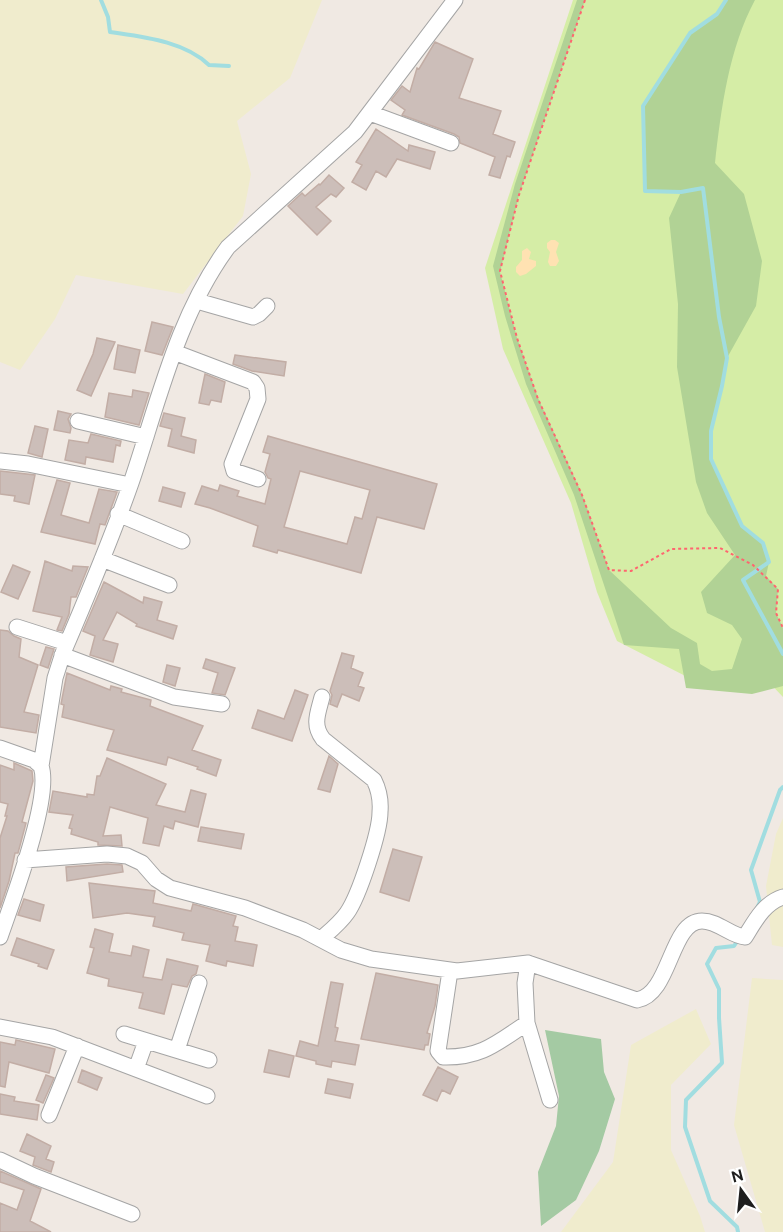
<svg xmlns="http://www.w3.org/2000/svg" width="783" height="1232" viewBox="0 0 783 1232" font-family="Ubuntu,sans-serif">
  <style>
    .farmland { fill: #f0eccd }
    .grass { fill: #d5eda6 }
    .forest { fill: #b1d295 }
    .sand { fill: #ffe2b2 }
    .cemetery { fill: #a4caa3 }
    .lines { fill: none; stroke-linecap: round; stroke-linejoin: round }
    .stream { stroke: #a1dde0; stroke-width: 4 }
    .building { fill: #ccbeb9; stroke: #c2ada5; stroke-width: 1.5; fill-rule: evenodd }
    .minor-casing { stroke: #a5a5a5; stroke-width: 17 }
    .path { stroke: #ff656f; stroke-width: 2; stroke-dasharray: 3 3; stroke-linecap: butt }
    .minor { stroke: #fff; stroke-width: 15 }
  </style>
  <rect width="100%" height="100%" fill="#f0e9e3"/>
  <path class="farmland" d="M0 0H322L290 78 237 121 251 174 243 216 183 294 76 275 55 319 20 370 0 362Z
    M783 818V947L772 945 766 886 776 834Z
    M752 978 783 980V1232H765L734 1125Z
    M696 1009 711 1044 671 1085V1150L700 1216 705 1232H561L613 1162 631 1045Z"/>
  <path class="grass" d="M573 0H783V697L761 674 701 684 617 641 597 592 571 503 503 349 485 268Z"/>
  <path class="forest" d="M577 0H585L519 195 500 272 517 338 538 398 582 494 609 570 671 628 697 643 700 664 712 671 732 669 742 639 732 625 707 613 701 592 735 555 707 513 696 482 677 367 678 304 669 218 681 192 645 191 643 106 690 33 717 14 726 0H755C729 48 721 109 715 163L744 194 762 261 756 306 727 358 722 386 711 431V459L742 526 763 543 769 562 766 576 778 589 776 613 783 628V686L752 694 686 688 679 649 624 645 574 495 526 384 505 316 493 266 515 184Z"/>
  <path class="sand" d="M551 240H555L559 243 556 252 559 261 556 266H550L548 262 550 252 547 248V243Z
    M527 248 531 252 529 259 536 261V266L526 274 520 276 516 272V267L522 260V251Z"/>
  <path class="cemetery" d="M545 1030 601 1039 604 1072 615 1099 599 1151 576 1200 541 1226 538 1172 556 1126 559 1096Z"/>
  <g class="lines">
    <path class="stream" d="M101 0 108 17 110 32C143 37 184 41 209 65L229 66
      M726 0 717 14 690 33 643 106 645 191 681 192 703 188 719 317 727 358 722 386 711 431V459L742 526 763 543 769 562 743 580 783 654
      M757 908 760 902 751 870 780 790 783 787
      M738 940 734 946 716 948 707 964 719 989V1018L722 1063 686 1100 685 1127 710 1201 737 1227 738 1232"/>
  </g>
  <path class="building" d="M435 42 473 59 459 98 501 111 493 134 515 142 510 157 507 156 500 178 489 175 495 157 460 143 459 137 454 134 402 115 405 110 391 100 402 86 410 92 417 68 419 69Z
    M376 129 408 151 409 145 435 152 430 169 397 159 386 177 376 171 366 190 352 182 362 165 356 162Z
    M329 175 344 188 336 197 331 194 316 207 331 221 317 235 288 206 302 193 305 196 319 184 320 185Z
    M152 322 173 327 162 355 145 351Z
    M97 338 115 342 91 396 77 390 93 354Z
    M118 345 140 350 135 373 114 369Z
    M235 355 286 362 284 376 252 371 233 364Z
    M205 374 225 382 221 402 211 400 209 405 199 403Z
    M133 390 149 393 139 425 105 417 109 393 132 397Z
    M58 411 71 414 68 419 71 428 70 433 54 430Z
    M164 413 185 418 181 436 196 440 194 453 168 446 172 429 160 426Z
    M35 426 48 429 42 457 28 453Z
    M91 434 121 441 120 446 116 445 113 462 86 457 85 464 65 460 69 440 88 443Z
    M268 436 437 484 424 529 377 517 361 573 278 550 277 553 253 546 258 526 210 508 195 504 202 486 218 491 220 485 239 491 237 496 265 504 271 479 268 478 265 472 270 454 263 452ZM300 471 370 490 362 519 355 517 347 544 284 527Z
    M0 471 35 475 29 504 14 501 15 496 0 494Z
    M57 480 70 483 61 515 89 523 99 489 117 492 105 525 100 524 95 544 41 532Z
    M163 487 185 493 181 507 159 501Z
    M45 561 72 571 73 566 88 567 76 597H71L69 614 62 631 57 630 62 617 33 611Z
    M13 565 30 572 18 599 1 592Z
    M104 582 143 603 144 597 162 602 157 620 177 626 173 639 136 626 137 624 117 612 103 640 118 644 113 662 90 655 95 636 83 631Z
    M0 630 8 631 14 636 21 639 19 657 38 665 24 712 39 715 36 733 0 727Z
    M46 647 54 649 48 668 40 665Z
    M342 653 354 656 351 668 363 673 358 686 364 688 359 701 342 694 337 707 330 704 332 695 330 691Z
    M206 659 235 668 225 695 212 693 218 673 203 668Z
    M167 665 180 668 175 686 163 682Z
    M67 673 110 690 111 686 122 689 121 692 151 700 150 706 203 726 192 750 221 760 216 776 197 769 198 767 168 757 166 765 107 750 114 730 62 717 64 705 61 704Z
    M295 690 308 695 292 741 252 728 258 710 284 719Z
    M329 756 338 764 330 792 318 789Z
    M107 758 166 784 156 805 185 812 191 790 206 794 198 827 175 821 173 829 164 826 159 846 143 843 148 818 110 807 103 836 121 835 122 846 98 845V842L71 834 72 829 69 828 73 815 49 812 53 791 87 797V794L94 795 97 776H100Z
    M14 763 32 771 33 781 22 822 26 823 18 853H15L9 881 0 908V838L7 816H5L8 804 0 802V765L14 770Z
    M201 827 244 834 241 849 198 841Z
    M393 849 422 857 409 901 380 892Z
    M107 864 122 865 123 872 67 881 66 867Z
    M89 883 155 891 153 903 191 911 193 904 236 916 233 926 238 927 235 941 257 945 253 966 227 961 226 966 206 961 210 945 182 940 184 933 153 926 155 917 127 913 93 918Z
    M24 899 44 905 40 921 18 915Z
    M95 929 113 934 109 952 131 956 133 946 149 950 143 977 162 980 167 959 198 966 196 974 192 976 187 987 172 984 164 1014 139 1008 143 993 108 986 109 979 87 973 94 948 90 947Z
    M17 938 54 950 47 969 38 966 39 964 11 955Z
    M376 973 438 985 435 1006 427 1033 430 1034 428 1045H425L424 1050 361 1039Z
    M331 982 343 984 335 1027 338 1028 335 1041 359 1045 355 1065 332 1061 331 1067 316 1064V1061L296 1056 300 1041 318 1046Z
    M16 1040 55 1049 49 1073 9 1062 5 1087 0 1086V1042L15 1045Z
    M269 1050 294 1056 289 1077 264 1072Z
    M438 1067 458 1077 450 1094 442 1090 437 1101 423 1095Z
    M82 1070 102 1078 97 1090 78 1082Z
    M46 1075 54 1078 43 1103 36 1100Z
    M328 1079 353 1084 350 1098 325 1093Z
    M0 1094 15 1097 14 1101 39 1105 37 1120 0 1114Z
    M27 1134 51 1146 46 1159 54 1162 51 1172 33 1165 35 1157 20 1151Z
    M0 1171 41 1189 30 1221 51 1232H0V1203L17 1210 24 1190 0 1182Z"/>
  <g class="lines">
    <g class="minor-casing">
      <path id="minor" d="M370 113 451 143
        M197 301 253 317 259 314 267 306
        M174 352 253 382 257 388 258 399 232 464 234 471 258 479
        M78 421 146 437
        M0 461 28 464 130 485
        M118 514 182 541
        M102 559 169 585
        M17 627 67 643
        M62 655 174 697 222 704
        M0 748 34 760 41 766C52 797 12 902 0 937
        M41 766 55 678 63 653C87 597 111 540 131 483 158 404 177 316 228 247L355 132 455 0
        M25 860 107 854 127 856 142 863 156 879 170 888 245 908 303 930 341 950 371 959 457 971 528 963 637 1000C671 994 670 921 702 921 718 921 731 936 745 937 755 921 764 903 783 897
        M321 939C330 931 340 923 347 913 359 896 380 832 380 812 381 800 379 790 374 780L323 739C312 725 318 713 322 697
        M528 963 525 983 527 1023 550 1100
        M450 971 438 1051 443 1057C481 1058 497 1043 527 1023
        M0 1027 52 1037 207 1096
        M124 1034 209 1060
        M177 1050 199 983
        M136 1069 146 1041
        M49 1115 77 1046
        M0 1160 34 1176 132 1214"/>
    </g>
    <path class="path" d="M585 0 519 195 500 271 517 338 538 399 582 495 609 570 631 571 671 549 720 548 753 565 778 589 776 613 783 628"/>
    <use href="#minor" class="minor"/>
  </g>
  <g transform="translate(741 1190) rotate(345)" stroke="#ffffff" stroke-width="4.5" paint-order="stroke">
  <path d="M0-4.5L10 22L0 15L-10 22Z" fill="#1e1e1e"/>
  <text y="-9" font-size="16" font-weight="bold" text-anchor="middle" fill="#1e1e1e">N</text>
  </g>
</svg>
